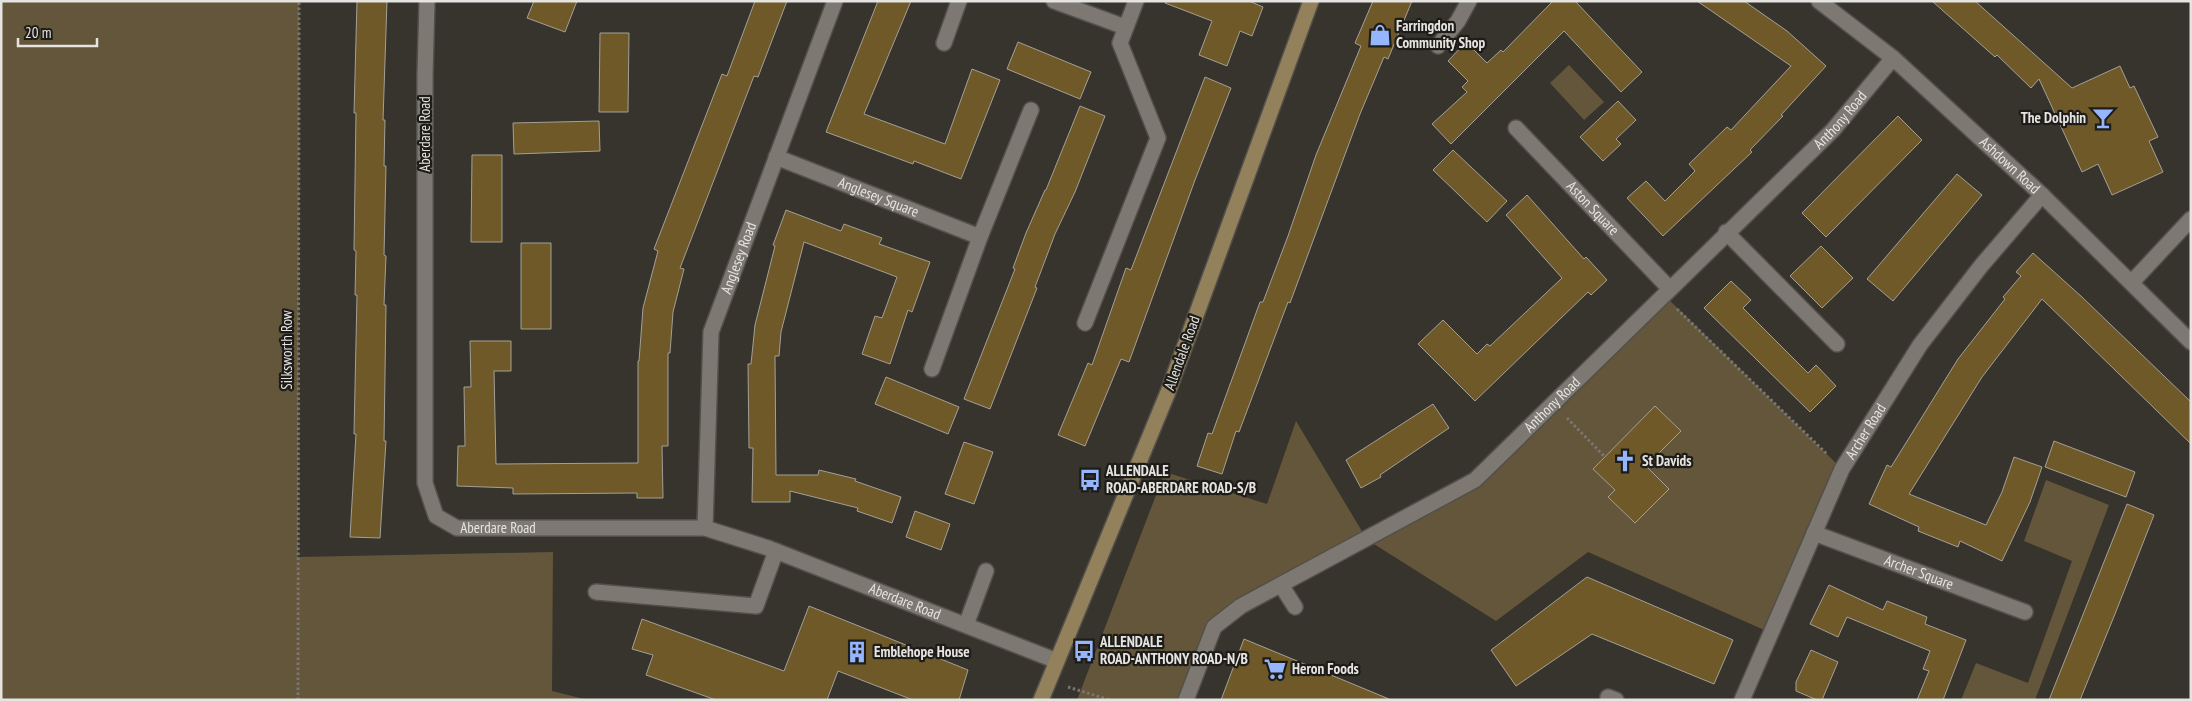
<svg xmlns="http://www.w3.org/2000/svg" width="2192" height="701" viewBox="0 0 2192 701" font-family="'PT Sans Narrow',sans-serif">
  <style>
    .grass { fill: #64563a }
    .building { fill: #6f5929; stroke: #a4a097 }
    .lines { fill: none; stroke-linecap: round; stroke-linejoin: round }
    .lane-casing { stroke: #534f4a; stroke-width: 18 }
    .street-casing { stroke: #534f4a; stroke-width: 18 }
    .secondary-casing { stroke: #534f4a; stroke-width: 18 }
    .path { stroke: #797771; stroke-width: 3; stroke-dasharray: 2.5 2.5; stroke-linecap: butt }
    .lane { stroke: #7d7972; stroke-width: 15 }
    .street { stroke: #7d7972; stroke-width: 15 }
    .secondary { stroke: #92815b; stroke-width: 15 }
    .labels { text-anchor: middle; stroke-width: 4.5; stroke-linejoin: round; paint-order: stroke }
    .poi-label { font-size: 15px; font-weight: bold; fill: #e6e4e0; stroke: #1d1c18; text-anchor: start }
    .street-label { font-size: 15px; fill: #e6e4e0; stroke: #1d1c18 }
  </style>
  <rect width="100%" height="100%" fill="#37342d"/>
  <path class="grass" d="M1 1H299L298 557 553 552 552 691 588 700H1Z
    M1569 65 1604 102 1584 120 1550 83Z
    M1663 294 1842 469 1771 633 1588 552 1496 621 1366 539 1214 627 1186 700H1077L1165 472 1267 504 1296 421 1366 538 1475 480Z
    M2046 480 2109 505 2035 700H1961L1976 663 2028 683 2072 561 2024 541Z"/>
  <path class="building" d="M357 1H387L383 120H385L384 166H386L384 255 386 256 384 305H386L384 441H386L380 538 350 537 356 434H354L357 295H355L356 251 354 250 356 113H354Z
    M534 1H577L565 32 527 18Z
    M755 1H787L758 77 754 76 680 268 684 269 673 312 670 353H668V446H662L663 498H637V493L513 494V488L457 486 458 446H465L464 387H471L470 341H511V371H494L496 464 638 463V361H639L643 308 658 251 654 249 722 74 727 76Z
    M878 1H911L864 114 945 144 972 69 1000 80 961 179 914 161 913 164 826 132Z
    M1166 1H1249L1263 7 1252 36 1240 31 1227 66 1199 55 1212 21 1165 3Z
    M1373 1H1412L1388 59 1384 57 1360 114 1290 303 1288 302 1239 432 1236 431 1222 474 1197 466 1208 433 1212 434 1260 302H1263L1288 236 1316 155 1361 46 1355 43Z
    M1553 1H1575L1642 72 1621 92 1564 31 1451 144 1432 124 1467 92 1462 87 1468 81 1448 61 1466 42 1487 63 1501 50 1503 52Z
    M1697 1H1744L1787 31 1826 66 1781 115 1783 116 1750 150 1752 152 1663 236 1627 198 1646 181 1665 201 1695 171 1689 164 1727 127 1731 130 1791 66Z
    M1932 1H1975L2072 88 2120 66 2130 88 2134 86 2158 137 2149 141 2163 172 2112 195 2098 164 2082 172 2039 79 2031 88 1997 55 1995 57Z
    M600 33H629L628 112H599Z
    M1018 42 1091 72 1080 99 1007 69Z
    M1205 77 1231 88 1195 180 1129 362 1121 359 1085 446 1058 435 1088 363 1092 365 1126 268 1131 270Z
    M1618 101 1636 120 1616 139 1621 144 1603 161 1580 137Z
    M1080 106 1105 116 1075 192 1055 234 1035 287 1037 288 990 409 964 399 1015 269 1013 268 1026 233 1045 190H1046Z
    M1898 116 1922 140 1826 237 1802 213Z
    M599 121 600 151 514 154 513 123Z
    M1453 150 1507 201 1487 222 1433 170Z
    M472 155H502V242H471Z
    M1957 174 1982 195 1893 301 1867 279Z
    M1527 195 1584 259 1586 257 1607 280 1591 295 1588 292 1475 401 1418 344 1443 320 1477 354 1487 344 1490 346 1562 278 1506 215Z
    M786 210 841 231 844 224 882 238 879 244 930 262 912 312 908 310 890 364 862 354 875 316 882 318 897 277 804 242 781 332 779 356H775L776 475H818L819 470 856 479 855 481 901 497 892 523 857 511 858 508 790 491V502H752L753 448H749L748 364H751L755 325 775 246 773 245Z
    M521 243H551V329H521Z
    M1821 246 1853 278 1822 308 1790 276Z
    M2033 253 2082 297 2191 402V444L2042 299 1982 377 1909 494 1986 525 2002 492 2014 457 2042 467 2030 502 2002 561 1960 541 1958 547 1918 531 1919 527 1869 504 1887 465 1891 467 1958 359 2005 299 2003 297 2021 276 2016 272Z
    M1731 281 1751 300 1743 308 1808 373 1816 365 1836 386 1810 412 1704 308Z
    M886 377 959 407 948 434 875 404Z
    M1433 404 1449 428 1380 475 1381 477 1361 488 1346 460Z
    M1655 406 1681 431 1646 466 1669 489 1635 523 1608 497 1615 490 1593 469Z
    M2054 441 2135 472 2126 497 2045 467Z
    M964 442 993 452 974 504 945 494Z
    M2127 504 2154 515 2115 614 2080 700H2049Z
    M915 511 950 524 941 550 906 537Z
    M1587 577 1733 640 1714 684 1592 634 1516 686 1491 650Z
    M1829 585 1883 610 1887 601 1927 617 1925 624 1966 640 1943 700H1917L1929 671 1923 669 1930 651 1847 617 1838 637 1810 624Z
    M809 606 968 670 959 700H913L838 671 827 700H716L646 675 653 655 632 649 642 619 784 671Z
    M1244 639 1389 699V700H1221Z
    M1811 650 1838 662 1822 700H1817L1796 691V682Z"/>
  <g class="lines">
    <g class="lane-casing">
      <path id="lane" d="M1054 1 1125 27
        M944 43 959 1
        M1438 46 1458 21 1469 1
        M1085 323 1158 138 1120 43 1136 1
        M1281 585 1295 607
        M596 592 756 606 776 551
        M966 625 986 571
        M1608 697 1616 700"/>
    </g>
    <g class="street-casing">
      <g id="street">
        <path id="s1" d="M427 1 425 75V483L436 516 457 528H705L768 548 1057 661"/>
        <path id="s2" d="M1819 1 1893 58 2042 195 2191 342"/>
        <path id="s3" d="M1516 128 1669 288"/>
        <path id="s4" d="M776 157 980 237"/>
        <path d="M1726 232 1837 344"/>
        <path d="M2132 282 2191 219"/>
        <path d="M932 369 980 237 1031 110"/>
        <path id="s5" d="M705 528 711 332 835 1"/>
        <path id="s6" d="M1814 533 2025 612"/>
        <path id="s7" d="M1186 700 1214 627 1241 606 1475 480 1833 130 1893 58"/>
        <path id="s8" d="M1742 700 1842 469 1920 345 1981 266 2042 195"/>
      </g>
    </g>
    <g class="secondary-casing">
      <path id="secondary" d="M1041 700 1168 392 1311 1"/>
    </g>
    <path class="path" d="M1677 309 1827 454
      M1567 418 1605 457
      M1068 687 1110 700
      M298 700 299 1"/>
    <use href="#lane" class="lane"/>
    <use href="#street" class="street"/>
    <use href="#secondary" class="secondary"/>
  </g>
  <defs>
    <g id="shop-bare" transform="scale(1.725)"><path d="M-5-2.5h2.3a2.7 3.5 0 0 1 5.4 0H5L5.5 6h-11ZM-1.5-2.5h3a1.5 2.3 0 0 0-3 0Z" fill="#95b6fd" stroke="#1d1c18" stroke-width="2.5" paint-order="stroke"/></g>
    <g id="bar-bare" transform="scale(1.725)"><path d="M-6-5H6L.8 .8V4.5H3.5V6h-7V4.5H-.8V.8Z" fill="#95b6fd" stroke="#1d1c18" stroke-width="2.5" paint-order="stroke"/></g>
    <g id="church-bare" transform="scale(1.725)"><path d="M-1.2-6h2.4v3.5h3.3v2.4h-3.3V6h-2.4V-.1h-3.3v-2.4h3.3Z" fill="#95b6fd" stroke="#1d1c18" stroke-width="2.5" paint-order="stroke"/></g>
    <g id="bus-bare" transform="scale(1.725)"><path d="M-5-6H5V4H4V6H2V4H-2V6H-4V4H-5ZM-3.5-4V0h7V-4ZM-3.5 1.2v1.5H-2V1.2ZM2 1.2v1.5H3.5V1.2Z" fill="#95b6fd" stroke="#1d1c18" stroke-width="2.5" paint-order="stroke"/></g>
    <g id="building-bare" transform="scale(1.725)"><path d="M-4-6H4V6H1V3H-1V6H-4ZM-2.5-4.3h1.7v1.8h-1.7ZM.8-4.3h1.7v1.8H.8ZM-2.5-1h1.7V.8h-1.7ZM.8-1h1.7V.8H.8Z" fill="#95b6fd" stroke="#1d1c18" stroke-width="2.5" paint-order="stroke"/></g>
    <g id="supermarket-bare" transform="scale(1.725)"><path d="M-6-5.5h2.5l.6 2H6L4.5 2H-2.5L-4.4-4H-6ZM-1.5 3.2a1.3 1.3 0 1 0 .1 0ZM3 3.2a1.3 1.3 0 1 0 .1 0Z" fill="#95b6fd" stroke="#1d1c18" stroke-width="2.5" paint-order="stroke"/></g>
  </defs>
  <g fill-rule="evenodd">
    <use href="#shop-bare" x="1380" y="35"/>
    <use href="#bar-bare" x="2103" y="118"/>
    <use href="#church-bare" x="1625" y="461"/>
    <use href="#bus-bare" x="1090" y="480"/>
    <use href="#bus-bare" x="1084" y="651"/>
    <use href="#building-bare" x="857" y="652"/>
    <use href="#supermarket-bare" x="1275" y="669"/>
  </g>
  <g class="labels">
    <g class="poi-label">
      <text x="1396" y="31">Farringdon<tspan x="1396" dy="17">Community Shop</tspan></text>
      <text x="2086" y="123" text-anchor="end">The Dolphin</text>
      <text x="1642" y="466">St Davids</text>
      <text x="1106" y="476">ALLENDALE<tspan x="1106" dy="17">ROAD-ABERDARE ROAD-S/B</tspan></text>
      <text x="1100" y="647">ALLENDALE<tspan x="1100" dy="17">ROAD-ANTHONY ROAD-N/B</tspan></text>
      <text x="874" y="657">Emblehope House</text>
      <text x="1292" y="674">Heron Foods</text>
    </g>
    <g class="street-label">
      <text dy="5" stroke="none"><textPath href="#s7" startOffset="891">Anthony Road</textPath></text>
      <text transform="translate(425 134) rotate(-90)" y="5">Aberdare Road</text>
      <text dy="5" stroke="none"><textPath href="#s2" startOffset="252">Ashdown Road</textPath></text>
      <text dy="5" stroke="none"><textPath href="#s4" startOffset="110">Anglesey Square</textPath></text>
      <text dy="5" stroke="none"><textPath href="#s3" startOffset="111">Aston Square</textPath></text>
      <text dy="5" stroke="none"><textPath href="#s5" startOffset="275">Anglesey Road</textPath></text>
      <text transform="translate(287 350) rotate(-90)" y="5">Silksworth Row</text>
      <text transform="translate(1182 353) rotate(-70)" y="5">Allendale Road</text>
      <text dy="5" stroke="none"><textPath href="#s7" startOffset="486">Anthony Road</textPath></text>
      <text dy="5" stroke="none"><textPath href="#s8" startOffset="296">Archer Road</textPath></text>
      <text dy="5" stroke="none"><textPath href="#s1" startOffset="582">Aberdare Road</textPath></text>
      <text dy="5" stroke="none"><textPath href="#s6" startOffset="112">Archer Square</textPath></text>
      <text dy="5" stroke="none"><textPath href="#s1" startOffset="1002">Aberdare Road</textPath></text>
    </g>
  </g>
  <rect width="2192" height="701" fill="none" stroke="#e6e4e0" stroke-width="5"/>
  <path d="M18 38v8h79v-8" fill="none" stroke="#e6e4e0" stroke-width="2.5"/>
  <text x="25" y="38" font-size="15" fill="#e6e4e0" stroke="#1d1c18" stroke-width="4" paint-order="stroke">20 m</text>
</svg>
